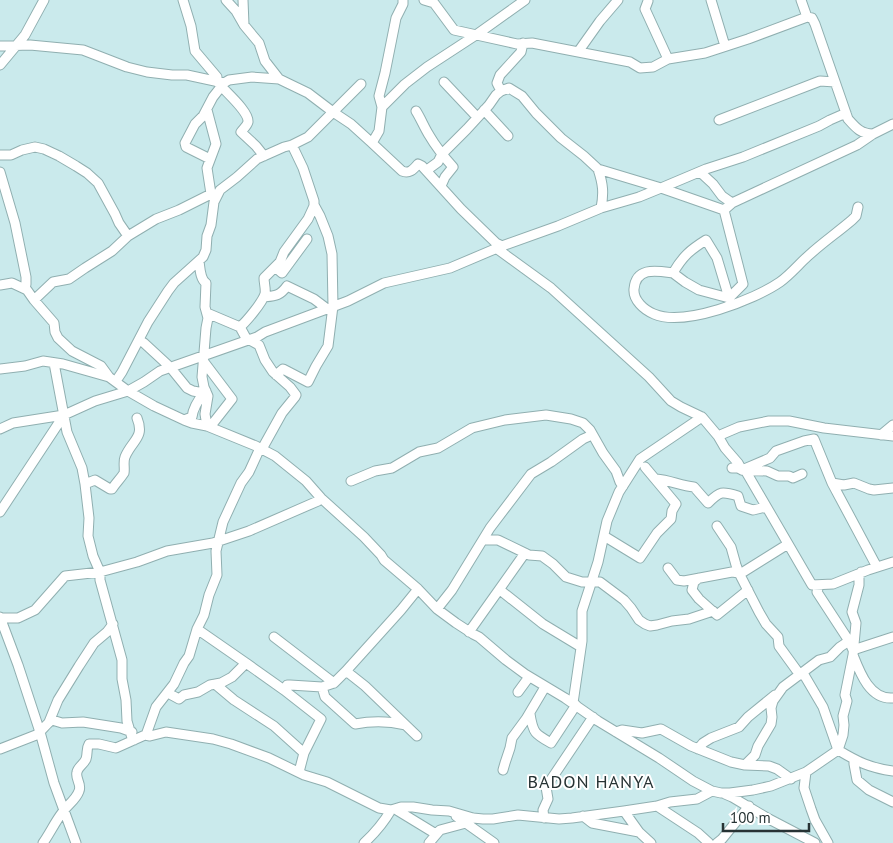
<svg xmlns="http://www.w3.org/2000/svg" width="893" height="843" viewBox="0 0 893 843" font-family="'PT Sans',sans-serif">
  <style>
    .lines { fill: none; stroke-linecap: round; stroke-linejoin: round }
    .minor-casing { stroke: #90afb0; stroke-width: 11 }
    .minor { stroke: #fff; stroke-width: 9 }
    .labels { text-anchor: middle; stroke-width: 4; stroke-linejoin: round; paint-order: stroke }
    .quarter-label { font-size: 18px; letter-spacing: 1px; fill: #273334; stroke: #fff }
  </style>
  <rect width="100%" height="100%" fill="#caeaec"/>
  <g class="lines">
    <g class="minor-casing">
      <path id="minor" d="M183 0 191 26 195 51 217 77V82
        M226 0 236 11 244 25 259 43 265 61 279 79
        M243 0 244 25
        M424 0 434 3 454 30 517 44 532 43 630 62 640 68 653 67 668 59 705 53 748 39 807 17 812 18 815 24 848 119C856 128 861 134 873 134
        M711 0 725 46
        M801 0 807 17
        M648 1 645 9 668 59
        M0 46 30 45 83 50 127 67 147 72 172 75H187L224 83 229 80 252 77 279 79 308 93 333 112 361 84
        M578 52 600 21 618 0
        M0 65 25 35 44 0
        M444 82 477 117
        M221 86C228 94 249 112 248 122 247 126 243 129 241 132L256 146 264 156
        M501 91 497 83 500 75 521 52 523 43
        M382 107 379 96 385 73 396 18 403 4V0
        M207 110 216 144 207 168 211 194
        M484 110 508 136
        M416 111C421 119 424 127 429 135 436 147 444 157 453 167L445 177 441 186
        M719 120 820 81 835 82
        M372 143 402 171C409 174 413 170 418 164L422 166 461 209 496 243 502 246
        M0 155H11L22 150 35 147 44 149 59 156 76 166 87 173 98 183 115 214 119 223 128 236
        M210 159 186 147 185 143 195 124 203 116 213 97 224 83
        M598 169C603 184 604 193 601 208
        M427 170 438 162 442 154 467 129 489 105 496 95 501 91 509 88 522 96 536 113 561 138 584 156 598 169 661 188 706 169 743 157 819 126 830 120 846 113
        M0 172 15 223 26 277V284L25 289
        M700 172 713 184 722 196 732 203
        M724 210 743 284 729 298 730 302
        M496 248 551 288 649 377 671 401 681 407 702 417
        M199 261C200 268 200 279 206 283L205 307 208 318 206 328 202 377 204 387 208 396 205 414 207 426
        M275 267 282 273 307 239
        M673 273 685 282 699 290 729 298 717 258 706 240C690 250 683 256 673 273 658 271 636 266 634 289 633 300 644 310 654 314 684 327 754 300 780 282 790 275 799 264 808 256 822 243 838 232 852 220L856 216 858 207
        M0 285 12 283 27 290 34 300 54 323 55 332 58 338 72 351 101 366 109 377
        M264 297C275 296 280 296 287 286L314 299 326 308
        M34 300 53 282 69 279 85 268 112 251 128 236 156 219 179 210 211 194H217
        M207 313 240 327
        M139 340 144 343 170 367 187 388 193 391 204 393 206 391
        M204 362 232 399 210 427
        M54 363 67 432 82 468 85 484 89 518 88 536 93 556 100 572V580L122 660V679L126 700 127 721 132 738 134 740
        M0 369 25 366 43 361 63 364 109 377 128 391 154 406 184 420 192 423 207 426 256 446 275 456 306 481 321 498 364 537 381 555 384 560 418 589 437 609 456 623 473 634 479 637 506 660 525 674 565 698 598 721 659 758 693 781 712 791 721 793H730L753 790 771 786 806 772 838 750C858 762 870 768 893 771
        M276 375 283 369 308 382 316 366 328 346 333 306 332 254 328 236 320 216 314 205
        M116 381 122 372 148 322 168 291 174 283 203 257 206 250 207 236 211 225 214 202 220 190 237 177 257 159 284 147 292 145 308 137 333 112 351 124 372 143 379 131 382 107 405 84 427 67 476 35 525 0
        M184 420 192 417C193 409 199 399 204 393
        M0 429 13 423 64 415 95 401 128 391 144 382 160 371 257 337 265 332 348 301 384 283 450 268 502 246 558 226 601 208 639 197 661 188 724 210 732 203 857 145 873 134 893 124
        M881 435 893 425
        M718 436 739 427 769 421H789L824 428 893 436
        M262 449 282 413 295 397 296 395 290 387 273 372 265 360 259 345 246 338 240 327C246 322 262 303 265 294 266 289 264 283 264 278L280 262 284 252 308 219 314 206V201L303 168 292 145
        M732 468H738L742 470 767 471 778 476H789L793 478 802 474
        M745 470 812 585 833 584 868 570 893 562
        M656 479C670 480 681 486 694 487L708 503C720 491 722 491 738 496L741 506 753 510 766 507
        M351 481 375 471 392 468 419 452 438 448 472 428 505 420 546 415 571 419 583 423 590 430 603 453 616 471 620 482 623 486
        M832 483 844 485 854 483 869 489 874 490 893 488
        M85 484 95 480 110 489H112C115 484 121 478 124 473 125 468 123 462 125 457 132 440 145 438 137 418
        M0 512 64 415
        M717 526 731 547 736 565 739 573 759 612 766 624 778 637 779 646 800 675
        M604 536 640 558 657 533 671 519 672 511 676 504 645 467
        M483 540H498L529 555 542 556 553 564 566 577 582 582H600L624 600 631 608 639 620 645 624 650 626 657 625 672 621 689 619 713 611
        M668 568 677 580 684 581 732 572 739 573
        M740 574 788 544
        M699 578 694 582 692 590 699 599 717 615 748 590
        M819 585 817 592 849 641
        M500 590 543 624 581 647
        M437 609 452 590 490 528 531 474 551 462 583 439 592 435
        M0 617 18 665 40 732 54 783 76 843
        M0 618H18L35 610 65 576 100 572 137 562 167 551 213 543 249 531 318 501 321 498
        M197 629 246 663
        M469 632 525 553
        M274 637 334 683 346 671
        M853 650 893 637
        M853 655C860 673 870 700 893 698
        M803 673 823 707 838 750 843 735 844 725 843 716 847 701 845 695 853 655 856 623 852 612 859 585V577L861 572
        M215 684 234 700 274 726 304 753
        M322 687 325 697 355 724C371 721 389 721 405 725
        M284 690 321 719 304 753 299 772
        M518 692 529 677
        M168 693 179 699 184 695 198 692 210 685 221 683 232 677 246 663 284 690 287 685H290L322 687 334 683
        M573 703 582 641V611L598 562 607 521 619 492 640 459 702 417 718 436 725 448 738 463 742 470 770 458 776 451 804 441 814 439 832 483 877 567
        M530 714C533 733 535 734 551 743L576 705
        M49 722 58 700 79 666 94 643 107 632 113 624
        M616 732 622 730 642 733 661 729 691 746 731 762 745 765 769 766 777 769 791 779
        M146 735 156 707 174 684 184 663 189 656 197 629 204 615 209 595 217 575 216 551 223 522 241 483 249 472 260 448
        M417 736 365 686 346 671 401 610 418 589
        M0 749 36 735C42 731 46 724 52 720L62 723 83 722 121 728 132 732
        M698 749 703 743 711 738 739 727 748 717 775 695
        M857 761 854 762V764L857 780 869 790 893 802
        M745 765 755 755 758 746 771 724 772 717 771 708 773 701 783 687 819 660 830 657 840 647 849 641 853 650
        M503 770 505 763 510 748 512 738 526 719 545 687
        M806 772 804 788 811 809 815 820 828 843
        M725 794 732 797 769 819 815 843
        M657 806 698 833 709 843
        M395 809 436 834
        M624 811 639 832 651 843
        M456 816 494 843
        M583 816 592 823 639 832
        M544 818 543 810 548 799 546 787 593 717
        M43 843C50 833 55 822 62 813 67 805 76 800 79 791 82 784 75 779 77 772 78 767 84 764 86 759 88 753 86 749 89 744H99L116 748 145 735 150 736 166 732 213 739 231 744 269 758 304 775 327 782 379 808 391 810 401 807H413L432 810 449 811 473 818 483 819H493L518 815 559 819 572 818 624 811 657 806 670 802 697 799 712 791
        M364 843C375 833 384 822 391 810
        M429 843 440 830 466 823
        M717 843 722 839 749 806"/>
    </g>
    <use href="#minor" class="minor"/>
  </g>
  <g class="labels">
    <g class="quarter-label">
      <text x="591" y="788">BADON HANYA</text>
    </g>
  </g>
  <path d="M723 823v8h86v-8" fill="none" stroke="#273334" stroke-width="2.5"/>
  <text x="730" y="823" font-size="15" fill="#273334" stroke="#ffffff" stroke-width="4" paint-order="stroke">100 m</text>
</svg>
